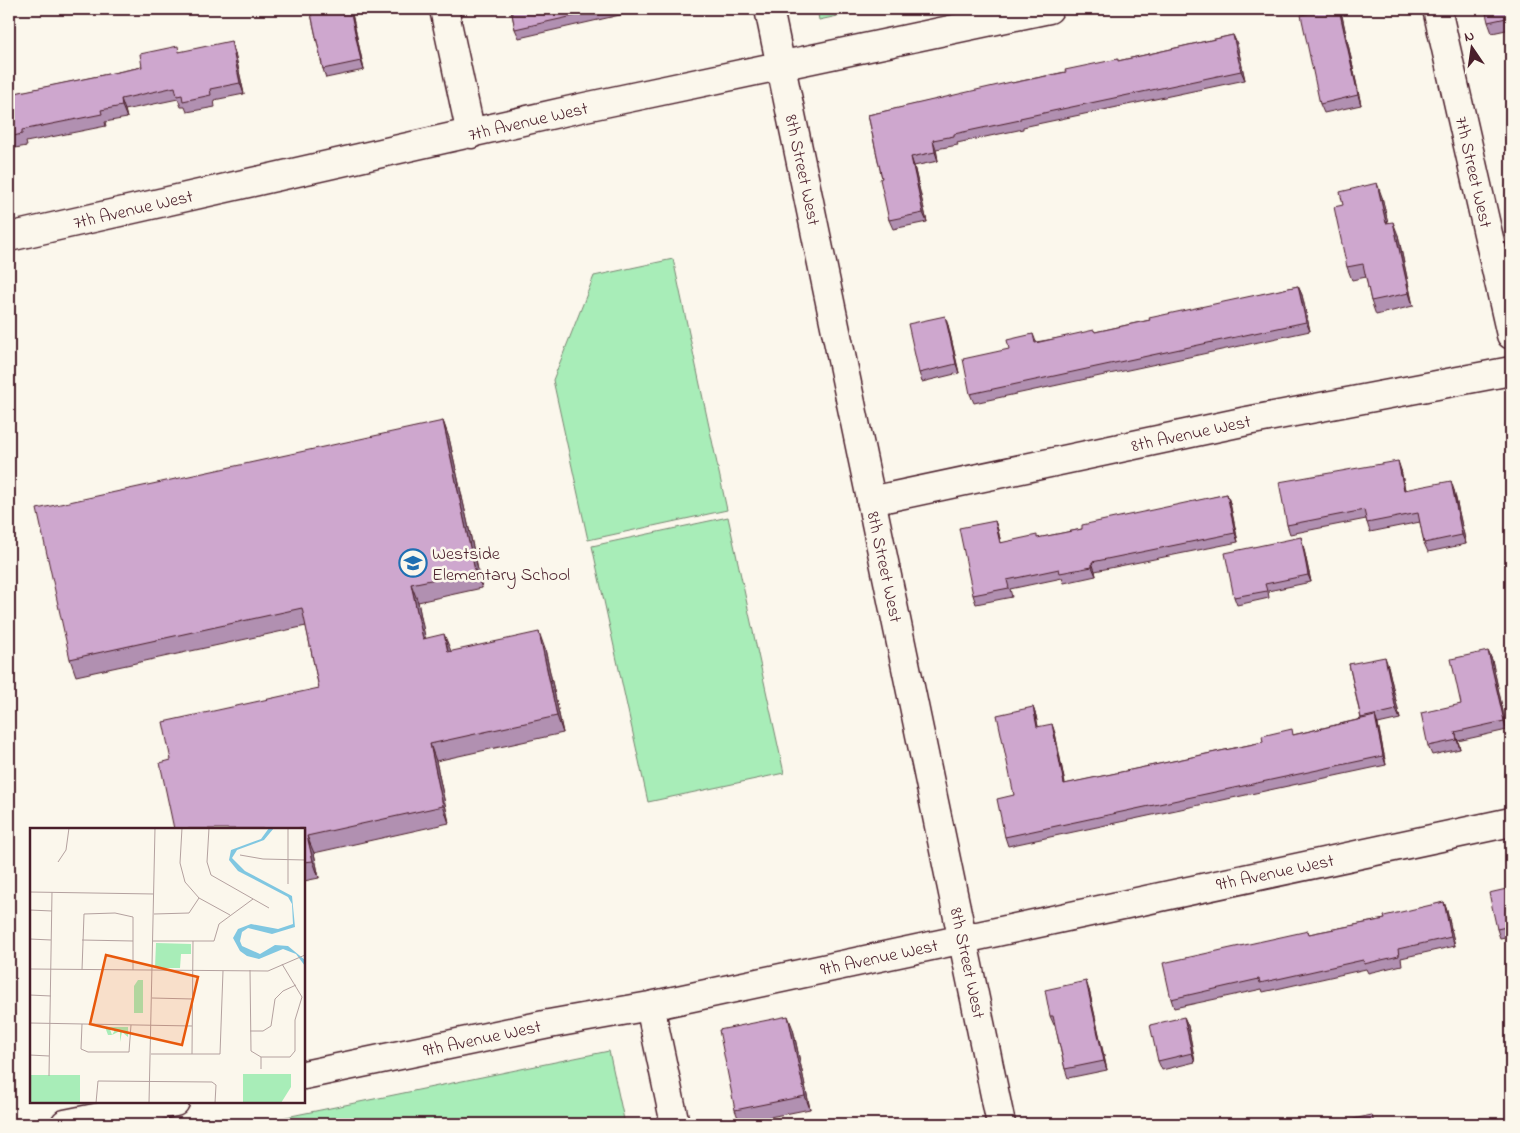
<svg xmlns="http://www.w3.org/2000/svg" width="1520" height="1133" viewBox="0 0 1520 1133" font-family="'Indie Flower',sans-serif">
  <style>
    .green { fill: #a8edb8; stroke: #798672 }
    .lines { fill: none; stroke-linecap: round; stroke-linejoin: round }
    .minor-casing { stroke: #4a1f2b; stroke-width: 31 }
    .minor { stroke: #fbf7ec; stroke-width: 28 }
    .wall { fill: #b190b1; stroke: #4a1f2b }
    .shaded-wall { fill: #907590; stroke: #4a1f2b }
    .building { fill: #cea7ce; stroke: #4a1f2b }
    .labels { text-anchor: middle; stroke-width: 5; stroke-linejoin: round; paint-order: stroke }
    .street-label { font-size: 18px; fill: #4a1f2b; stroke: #fbf7ec }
    .poi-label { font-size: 18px; fill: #4a1f2b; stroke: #fbf7ec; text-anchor: start }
    .inset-road { fill: none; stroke: #b4a19f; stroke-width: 1 }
    .view { fill: #e8590c; fill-opacity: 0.15; stroke: #e8590c; stroke-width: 2.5 }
    .inset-edge { fill: none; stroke: #4a1f2b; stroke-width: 2.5 }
  </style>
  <rect width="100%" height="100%" fill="#fbf7ec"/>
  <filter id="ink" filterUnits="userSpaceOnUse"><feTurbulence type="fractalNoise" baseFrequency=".02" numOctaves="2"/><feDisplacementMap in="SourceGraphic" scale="10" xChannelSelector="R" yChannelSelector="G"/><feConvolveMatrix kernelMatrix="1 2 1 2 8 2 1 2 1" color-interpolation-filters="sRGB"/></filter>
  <g filter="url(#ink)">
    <path class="green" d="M817 9H870L819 20Z
      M673 259 727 510 588 540 553 380 594 276Z
      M728 517 784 773 648 802 592 546Z
      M609 1051 625 1124H252Z"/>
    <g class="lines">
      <g class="minor-casing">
        <path id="minor" d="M444 9 471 134
          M769 9 1001 1124
          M1437 9 1511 335
          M9 237 585 107 1049 9
          M871 501 1247 421 1511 371
          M650 1006 675 1124
          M304 1075 549 1024 650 1006 1511 822
          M65 1124 175 1102"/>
      </g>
      <use href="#minor" class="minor"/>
    </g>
    <path class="wall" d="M310 9H351L364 70 326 78 323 69Z
      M511 9H632L633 12 519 38 515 29Z
      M1340 9 1342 16 1361 105 1324 113 1320 104Z
      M1511 9V29L1492 33 1488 22Z
      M1233 35 1237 44 1245 80 1023 127V129L957 143 958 145 936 149 938 161 914 166 927 222 893 229 889 220 882 178 868 115 1012 83 1118 61Z
      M180 52 235 53 244 94 214 100 215 107 187 112 185 107H181L178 99 125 110 127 118 105 122 106 126 26 142 27 146 9 149V83L12 94 142 67Z
      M1382 197 1388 223 1398 235 1413 306 1376 315 1371 301 1366 277 1352 280 1347 267Z
      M1298 286 1302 295 1310 331 974 403 970 394 1033 334 1036 342 1095 332 1150 320Z
      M948 325 959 373 922 382 919 373Z
      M443 421 449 438 482 588 418 602 425 638 451 652 545 649 563 733 436 761 449 823 314 853 319 878 304 881V829L171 760 319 688 306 626 76 676 70 659Z
      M1401 470 1405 490H1454L1466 544 1428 552 1424 543 1420 522 1370 532 1366 519 1290 534 1287 525Z
      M1227 494 1230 503 1238 542 1095 571 1096 576 1064 583 1062 578 1010 589 1012 597 976 604 973 595 995 521 998 530 1001 543 1038 538 1082 529Z
      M1303 545 1311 582 1268 591 1269 598 1237 605 1234 597Z
      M1488 651 1492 660 1507 730 1458 741 1460 749 1432 755 1428 746 1461 704Z
      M1349 664 1388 666 1400 719 1378 724 1386 765 1008 846 1005 837 1033 707 1036 716 1038 727 1055 733 1065 784 1263 742 1361 719Z
      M1511 888V936L1500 938 1497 929Z
      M1444 902 1447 911 1455 946 1401 958 1402 965 1368 973 1366 969 1263 992 1262 989 1174 1008 1171 999 1308 931 1309 934 1385 919Z
      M1089 990 1107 1070 1068 1078 1065 1069 1055 1025H1054L1050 1016Z
      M1184 1017 1188 1026 1195 1062 1162 1070 1158 1061Z
      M793 1029 810 1109 740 1123 735 1110Z"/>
    <path class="shaded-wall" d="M350 9H351L364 70 361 61Z
      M1339 9 1342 16 1361 105 1358 95Z
      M1233 35 1237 44 1245 80 1241 71Z
      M231 41 235 53 244 94 240 83Z
      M9 83 12 91 15 106 10 94Z
      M121 99 125 110 127 118 122 106Z
      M933 140 936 149 938 161 935 152Z
      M911 157 914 166 927 222 923 213Z
      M1377 183 1382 197 1391 236 1386 223Z
      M1393 222 1398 235 1413 306 1409 293Z
      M1298 286 1302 295 1310 331 1306 322Z
      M945 316 948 325 959 373 956 364Z
      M443 421 449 438 482 588 475 571Z
      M1398 461 1401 470 1407 499 1404 490Z
      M1451 481 1454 490 1466 544 1462 535Z
      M1227 494 1230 503 1238 542 1235 533Z
      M995 521 998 530 1003 552 1000 543Z
      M1301 537 1303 545 1311 582 1308 575Z
      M1092 562 1095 571 1096 576 1092 567Z
      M411 584 418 602 429 656 423 639Z
      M539 632 545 649 563 733 557 716Z
      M444 634 451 651 454 669 448 652Z
      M1488 651 1492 660 1507 730 1504 721Z
      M1385 657 1388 666 1400 719 1396 710Z
      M1033 707 1036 716 1040 736 1037 727Z
      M1375 716 1378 725 1386 765 1383 756Z
      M1052 724 1055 733 1067 794 1064 784Z
      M1455 732 1458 741 1460 749 1457 740Z
      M430 744 436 761 449 823 443 806Z
      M307 836 314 853 319 878 313 861Z
      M1444 902 1447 911 1455 946 1451 937Z
      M1086 981 1089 990 1107 1070 1104 1061Z
      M788 1016 793 1029 810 1109 805 1096Z
      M1184 1017 1188 1026 1195 1062 1192 1053Z"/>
    <path class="building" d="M310 9H350L361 61 323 69Z
      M511 9H605L515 29Z
      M1331 9H1339L1358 95 1320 104 1301 15Z
      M1485 9H1511V17L1488 22Z
      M1233 35 1241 71 1020 118V120L954 134V136L933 140 935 152 911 157 923 213 889 220 880 179 882 178 868 115 1011 82 1012 83 1066 72 1065 70 1118 59V61Z
      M231 41 240 83 210 89 211 95 183 101 182 95 177 96 175 87 121 99 122 106 101 110 102 114 22 130V134L9 137V85L10 94 142 67 140 54 178 46 179 52Z
      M1377 183 1386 223 1393 222 1409 293 1371 301 1363 264 1347 267 1334 207 1343 205 1340 192Z
      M1298 286 1306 322 970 394 963 359 1009 349 1007 340 1033 334 1035 343 1094 330 1095 332 1150 320 1149 318Z
      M945 316 956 364 919 373 908 324Z
      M443 421 475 571 411 584 423 639 444 634 448 652 539 632 557 716 430 744 443 806 307 836 313 861 304 862V829H174L160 763 171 760 163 722 319 688 302 608 70 659 37 509Z
      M1398 461 1404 490 1451 481 1462 535 1424 543 1418 513 1367 523 1364 510 1287 525 1279 482Z
      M1227 494 1235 533 1092 562V567L1060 573 1059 569 1007 580 1009 588 973 595 959 528 995 521 1000 543 1037 535V538L1082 529V525Z
      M1301 537 1308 575 1265 584 1267 591 1234 597 1225 553Z
      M1488 651 1504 721 1455 732 1457 740 1428 746 1421 713 1461 704 1451 659Z
      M1385 657 1396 710 1361 718 1349 664Z
      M1033 707 1037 727 1052 724 1064 784 1263 742 1262 736 1292 729 1293 735 1375 716 1383 756 1005 837 997 799 1014 795 997 715Z
      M1511 888V926L1497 929 1489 893Z
      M1444 902 1451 937 1398 949 1399 956 1364 964 1363 960 1260 983 1259 979 1171 999 1163 963 1308 931 1309 934 1385 919 1384 916Z
      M1086 981 1104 1061 1065 1069 1053 1016H1050L1045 990Z
      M788 1016 805 1096 735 1110 719 1030Z
      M1184 1017 1192 1053 1158 1061 1150 1025Z
      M1372 1115 1374 1124H1339V1122Z
      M400 1119 401 1124H375Z
      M587 1121 588 1124H571Z"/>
  </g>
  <defs>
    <g id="school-ring" transform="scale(1.4375)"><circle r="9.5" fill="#fbf7ec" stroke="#1f6fb2" stroke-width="1.5"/><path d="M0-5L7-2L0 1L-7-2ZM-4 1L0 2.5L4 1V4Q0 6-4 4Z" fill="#1f6fb2"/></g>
  </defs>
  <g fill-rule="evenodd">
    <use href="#school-ring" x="413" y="563"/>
  </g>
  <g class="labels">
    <g class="street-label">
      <text transform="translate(528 121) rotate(-13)" y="6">7th Avenue West</text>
      <text transform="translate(803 170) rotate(78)" y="6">8th Street West</text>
      <text transform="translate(1474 172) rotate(77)" y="6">7th Street West</text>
      <text transform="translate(133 209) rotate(-13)" y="6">7th Avenue West</text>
      <text transform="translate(1191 433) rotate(-12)" y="6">8th Avenue West</text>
      <text transform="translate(885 567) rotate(78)" y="6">8th Street West</text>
      <text transform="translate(1275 872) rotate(-12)" y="6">9th Avenue West</text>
      <text transform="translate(879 957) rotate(-12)" y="6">9th Avenue West</text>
      <text transform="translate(968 963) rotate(78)" y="6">8th Street West</text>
      <text transform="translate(482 1038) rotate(-12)" y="6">9th Avenue West</text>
    </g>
    <g class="poi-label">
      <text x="432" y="559">Westside<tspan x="432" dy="21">Elementary School</tspan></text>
    </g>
  </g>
  <g transform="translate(30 828)">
    <rect width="275" height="275" fill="#fbf7ec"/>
    <path d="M126 115 161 116V126H151L150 140H125ZM108 152H113V185H104V158ZM75 199H98V209L92 204 90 214V203L82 207 85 202 80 201 82 207H78ZM213 246H261V259L251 275H213ZM0 247H50V275H0Z" fill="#a8edb8"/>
    <path d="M239 0H244L234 12 207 22 202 30 215 43 262 68 265 99 242 106 218 100 212 104 210 113 212 118 230 126 245 117 258 118 275 132V138L266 126 253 121 229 131 217 128 210 123 203 110 208 101 221 96 248 101 263 96 262 76 258 69 208 43 199 32 201 22 231 11Z" fill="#80c7e1"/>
    <path class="inset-road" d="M152 0 150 35 155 54 169 70 200 87M179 0 177 34 181 47 239 80M210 27 233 31 275 32M28 34 36 22 39 0M258 56V0M0 64 124 66M0 82 22 83M124 86 159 85 169 70M0 111 21 112M52 112 103 113M123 113H184L189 96 223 71M0 141 238 143 275 127M52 142 54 86 85 85 103 89V142M220 142 221 223 231 229V241M0 167 21 168M122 170 163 171M0 195 162 198M52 196 51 221 58 224H99L101 197M220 203H233L241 198 245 171 253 163 266 157M121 226H190L193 143M162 226 163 113M0 227 19 228M231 229H260L265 223V192L272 169 252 136M19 248 22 64M66 275 68 253 182 254 186 257 185 275M119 275 125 0"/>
    <path class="view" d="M76 127 168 149 152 217 60 196Z"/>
    <rect width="275" height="275" class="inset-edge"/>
  </g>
  <rect width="1520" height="1133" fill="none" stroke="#fbf7ec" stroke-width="30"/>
  <rect x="15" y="15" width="1490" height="1103" fill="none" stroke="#4a1f2b" stroke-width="2" filter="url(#ink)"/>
  <g transform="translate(1472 48) rotate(347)" stroke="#fbf7ec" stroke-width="4" paint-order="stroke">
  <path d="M0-4L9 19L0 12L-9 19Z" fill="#4a1f2b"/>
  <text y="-8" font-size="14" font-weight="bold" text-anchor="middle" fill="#4a1f2b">N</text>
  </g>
</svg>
